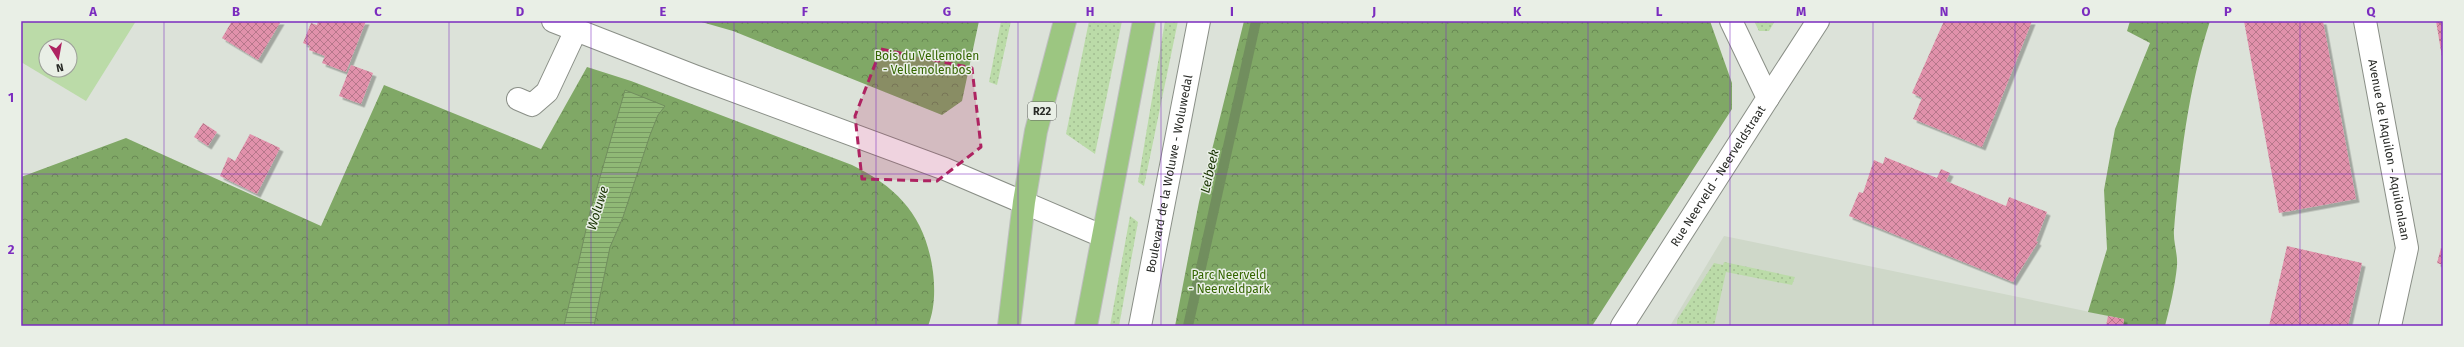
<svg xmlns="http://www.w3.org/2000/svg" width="2464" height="347" viewBox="0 0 2464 347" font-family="'Fira Sans',sans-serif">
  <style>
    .built { fill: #cfd8c9 }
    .grass { fill: url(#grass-dots) }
    .forest { fill: url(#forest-crowns) }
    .garden { fill: #bbdba8; fill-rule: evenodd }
    .water { fill: url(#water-rules); stroke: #718e5e }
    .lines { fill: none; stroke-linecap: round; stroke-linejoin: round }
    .stream { stroke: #718e5e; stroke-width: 10 }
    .building { fill: url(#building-cross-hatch); filter: url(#shadow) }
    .minor-casing { stroke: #8a8f87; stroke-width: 24 }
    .highway-casing { stroke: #bebfbe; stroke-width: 24 }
    .minor { stroke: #fff; stroke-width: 22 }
    .highway { stroke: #9cc681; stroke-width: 22 }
    .marked { fill: #ae2361; fill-opacity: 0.2; stroke: #ae2361; stroke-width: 3; stroke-dasharray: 8 5; stroke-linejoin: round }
    .grid { fill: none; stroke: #7b2cbf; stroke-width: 1; stroke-opacity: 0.55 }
    .labels { text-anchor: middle; stroke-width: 3; stroke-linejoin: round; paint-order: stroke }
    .shield { fill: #e9efe6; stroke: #626560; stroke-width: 1 }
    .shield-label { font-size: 11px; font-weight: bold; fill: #282a26 }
    .park-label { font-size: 12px; fill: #346500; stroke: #e9efe6 }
    .street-label { font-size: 12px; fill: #282a26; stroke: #e9efe6 }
    .water-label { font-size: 13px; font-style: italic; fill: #173101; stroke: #e9efe6 }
    .neatline { fill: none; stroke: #7b2cbf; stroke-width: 1.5 }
    .grid-label { font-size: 13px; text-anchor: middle; font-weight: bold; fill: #7b2cbf }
  </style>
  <defs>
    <pattern id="grass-dots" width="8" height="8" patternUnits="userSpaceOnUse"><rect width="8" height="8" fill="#bbdba8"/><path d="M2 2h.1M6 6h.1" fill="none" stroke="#a1bc90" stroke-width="1.8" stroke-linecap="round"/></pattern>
    <pattern id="forest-crowns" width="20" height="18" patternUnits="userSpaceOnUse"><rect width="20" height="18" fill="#80a866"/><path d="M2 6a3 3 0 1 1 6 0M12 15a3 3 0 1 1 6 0" fill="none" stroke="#698954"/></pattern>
    <pattern id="water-rules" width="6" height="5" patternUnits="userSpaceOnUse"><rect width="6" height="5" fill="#90b976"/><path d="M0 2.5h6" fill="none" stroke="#769761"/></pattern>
    <pattern id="building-cross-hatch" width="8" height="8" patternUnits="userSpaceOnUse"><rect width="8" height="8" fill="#e191ab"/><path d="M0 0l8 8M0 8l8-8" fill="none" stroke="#b6778b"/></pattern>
    <filter id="shadow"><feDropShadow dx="3.5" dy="3.5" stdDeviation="0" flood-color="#0004"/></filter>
  </defs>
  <rect width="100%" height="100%" fill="#dce2d9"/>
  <path class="built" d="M1724 236 2124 319 2123 326H1670Z"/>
  <path class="grass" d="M1001 21H1011L997 85 989 82Z
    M1089 21H1122L1095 154 1066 134Z
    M1165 21H1178L1144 186 1138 182Z
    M1754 21H1775L1769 31H1759Z
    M1130 216 1138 222 1119 326H1110Z
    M1724 262 1795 277 1792 285 1726 272 1714 326H1677V320L1714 263 1723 265Z"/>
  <path class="forest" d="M698 21H979L962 101 942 115 733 31Z
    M1244 21H1710L1732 83V109L1592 326H1175L1199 202Z
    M2130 21H2210C2188 89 2180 160 2174 230 2173 242 2178 254 2177 266 2175 286 2170 307 2165 326H2123L2124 319 2088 312 2107 249 2104 190 2115 129 2150 43 2127 31Z
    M587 67 631 81 852 165C899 188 926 218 933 272 935 289 935 309 928 326H21V177L126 138 321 226 384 85 541 149Z"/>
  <path class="garden" d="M21 21H136L86 101 21 62ZM46 46H70V70H46Z"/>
  <path class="water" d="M625 90 665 106 658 115 650 135 623 217 610 247 594 326H564L590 212Z"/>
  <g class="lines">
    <path class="stream" d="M1188 326 1256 21"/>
  </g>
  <path class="building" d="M232 21H281L258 60 222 38Z
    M318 21H366L346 72 322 63 325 56 309 50 310 46 303 43 311 23 317 25Z
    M1944 21H2032L1982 147 1913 119 1922 98 1912 93Z
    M2244 21H2323L2356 199 2279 213Z
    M2436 21H2443V57H2442Z
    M351 65 373 73 361 104 339 96Z
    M203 123 217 132 208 146 194 137Z
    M250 134 280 148 257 194 220 176 228 157 235 161Z
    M1885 157 1937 178 1941 169 1950 173 1946 181 2006 206 2009 197 2047 212 2036 241 2038 242 2013 282 1849 216 1859 192 1863 193 1874 160 1883 164Z
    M2287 246 2362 263 2348 326H2269Z
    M2441 248H2443V265L2437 263Z
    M2108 316 2124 319 2123 326H2106Z"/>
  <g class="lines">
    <g class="minor-casing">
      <g id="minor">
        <path d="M553 21 694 76 945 169 1102 236"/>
        <path id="s1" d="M2365 21 2407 248 2390 326"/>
        <path d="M1768 98 1818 21"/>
        <path d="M518 99 532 105 547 92 576 30"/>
        <path id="s2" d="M1140 326 1199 21"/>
        <path id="s3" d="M1622 326 1768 98 1731 21"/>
      </g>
    </g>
    <g class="highway-casing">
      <path id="highway" d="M1009 326 1024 202 1036 131 1065 21
        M1086 326 1144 21"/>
    </g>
    <use href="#minor" class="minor"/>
    <use href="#highway" class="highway"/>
  </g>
  <path class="marked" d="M881 49 972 68 981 147 937 181 862 179 855 116Z"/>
  <path class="grid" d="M164 21V326M307 21V326M449 21V326M591 21V326M734 21V326M876 21V326M1018 21V326M1161 21V326M1303 21V326M1446 21V326M1588 21V326M1730 21V326M1873 21V326M2015 21V326M2157 21V326M2300 21V326M21 174H2443"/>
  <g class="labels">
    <rect class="shield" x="1028" y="102" width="28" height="18" rx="3"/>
    <g class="shield-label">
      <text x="1042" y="115">R22</text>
    </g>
    <g class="park-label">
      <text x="927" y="60">Bois du Vellemolen<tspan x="927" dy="14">- Vellemolenbos</tspan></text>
      <text x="1229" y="279">Parc Neerveld<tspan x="1229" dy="14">- Neerveldpark</tspan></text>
    </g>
    <g class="street-label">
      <text dy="4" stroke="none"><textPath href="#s1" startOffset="131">Avenue de l'Aquilon - Aquilonlaan</textPath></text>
      <text dy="4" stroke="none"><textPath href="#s2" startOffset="155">Boulevard de la Woluwe - Woluwedal</textPath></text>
      <text dy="4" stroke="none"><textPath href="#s3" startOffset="178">Rue Neerveld - Neerveldstraat</textPath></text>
    </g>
    <g class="water-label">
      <text transform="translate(1209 171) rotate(-77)" y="5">Leibeek</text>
      <text transform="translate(597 208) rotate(-73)" y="5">Woluwe</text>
    </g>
  </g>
  <rect width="2464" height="347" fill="none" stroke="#e9efe6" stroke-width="44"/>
  <g transform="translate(58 58) rotate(169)"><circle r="19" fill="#e9efe6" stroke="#9ca099"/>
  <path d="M0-3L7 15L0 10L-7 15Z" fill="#ae2361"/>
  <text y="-6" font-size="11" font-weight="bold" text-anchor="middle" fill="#282a26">N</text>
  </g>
  <rect x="22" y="22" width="2420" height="303" class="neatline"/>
  <g class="grid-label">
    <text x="93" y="16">A</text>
    <text x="236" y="16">B</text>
    <text x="378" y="16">C</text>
    <text x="520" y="16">D</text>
    <text x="663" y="16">E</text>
    <text x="805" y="16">F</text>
    <text x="947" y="16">G</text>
    <text x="1090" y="16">H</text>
    <text x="1232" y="16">I</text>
    <text x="1374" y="16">J</text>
    <text x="1517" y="16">K</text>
    <text x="1659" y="16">L</text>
    <text x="1801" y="16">M</text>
    <text x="1944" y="16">N</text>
    <text x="2086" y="16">O</text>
    <text x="2228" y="16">P</text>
    <text x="2371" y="16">Q</text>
    <text x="11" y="102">1</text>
    <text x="11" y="254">2</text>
  </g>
</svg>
